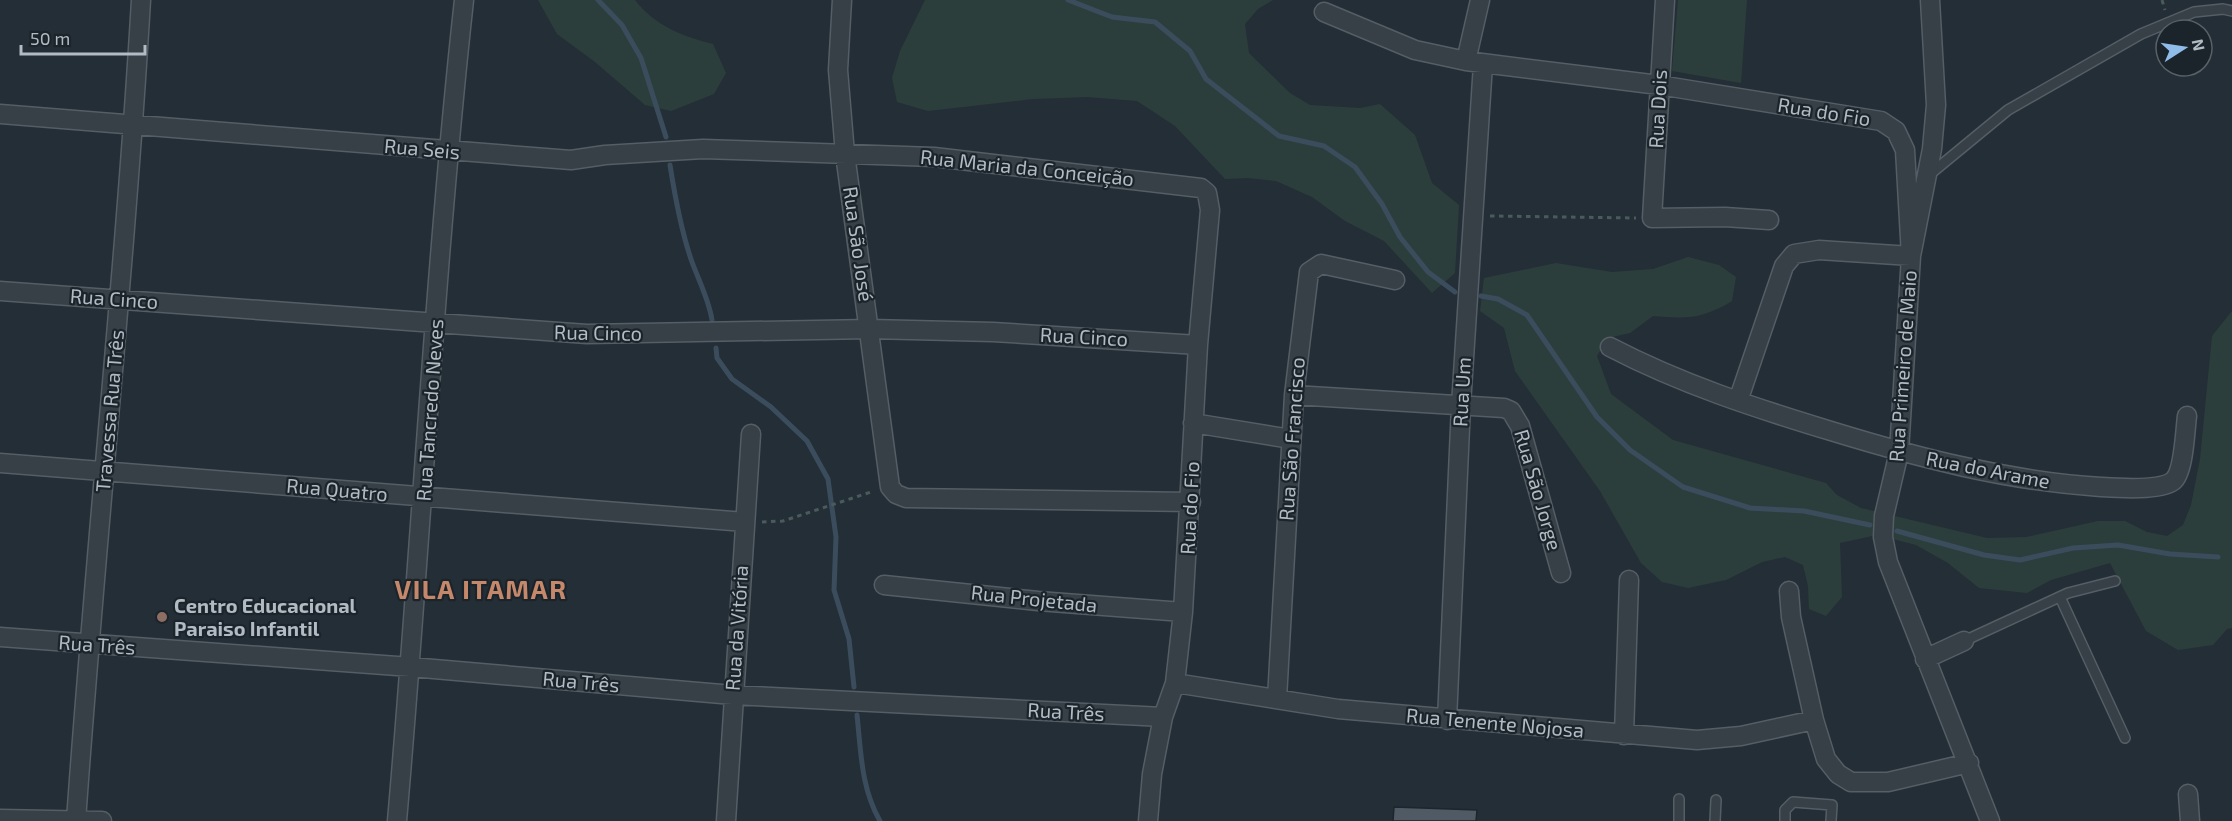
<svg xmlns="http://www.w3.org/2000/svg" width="2232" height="821" viewBox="0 0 2232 821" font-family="'Exo 2',sans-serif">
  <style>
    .green { fill: #2c3e3c }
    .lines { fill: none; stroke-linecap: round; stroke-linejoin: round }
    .stream { stroke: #3b4d5d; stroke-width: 5 }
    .building { fill: #4f5a64; stroke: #1e262d; stroke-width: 1.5 }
    .lane-casing { stroke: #555d65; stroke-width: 12 }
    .street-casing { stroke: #555d65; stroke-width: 21 }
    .path { stroke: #4a5b5b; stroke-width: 3; stroke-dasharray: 4.5 4.5; stroke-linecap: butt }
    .lane { stroke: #373f47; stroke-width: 9 }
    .street { stroke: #373f47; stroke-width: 18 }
    .education-dot { fill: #8d6e63; stroke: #1c242b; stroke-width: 2 }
    .labels { text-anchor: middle; stroke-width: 4.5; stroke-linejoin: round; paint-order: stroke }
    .street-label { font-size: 20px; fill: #b2bac3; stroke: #1c242b }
    .poi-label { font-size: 20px; font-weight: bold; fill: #b2bac3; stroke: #1c242b; text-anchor: start }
    .district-label { font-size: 26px; font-weight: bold; letter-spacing: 1.5px; fill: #c5886a; stroke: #1c242b }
  </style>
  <rect width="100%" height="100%" fill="#242e36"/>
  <path class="green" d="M538 0H635C655 26 682 36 713 44L726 73 714 94 671 111 645 105 595 62 557 34Z
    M925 0H1273L1258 9 1245 24 1249 53 1290 93 1310 105 1360 108 1380 104 1415 135 1432 183 1459 205 1455 273 1432 293 1384 241 1345 221 1312 197 1276 181 1247 178 1225 179 1175 126 1137 101 1087 97 1033 99 928 111 897 102 892 78 900 51Z
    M1678 0H1747L1741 83 1672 71Z
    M1688 257 1719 265 1736 277 1732 301C1702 319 1687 319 1653 316L1630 333 1608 338 1597 356 1611 394 1673 440 1826 483 1837 495 1861 508 1987 538 2026 537 2098 521H2125L2147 532 2167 536 2183 525 2191 505 2200 459 2212 336 2232 311V628L2227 629 2213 645 2178 650 2146 631 2110 563 2051 580 2027 593 1979 588 1948 563 1916 545 1877 535 1840 543 1842 597 1826 616 1809 609 1808 586 1803 565 1785 557 1762 562 1726 580 1688 588 1662 582 1641 563 1600 491 1515 371 1504 328 1480 311 1484 278 1556 263 1612 272 1653 269Z"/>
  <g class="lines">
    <path class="stream" d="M598 0 622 25 641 58 666 137
      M1068 0 1112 17 1155 22 1190 51 1206 79 1279 136 1324 146 1355 167 1382 204 1400 237 1428 272 1455 292
      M670 165C675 197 681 231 692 262 699 281 709 300 712 320
      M1481 296 1498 299 1527 315 1597 417 1630 450 1683 487 1750 508 1804 511 1870 525
      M716 348 717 358 732 379 771 407 807 441 828 479 836 537 834 590 849 639 854 687
      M1897 531 1984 555 2020 560 2073 548 2118 545 2170 554 2218 557
      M857 715C861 752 861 788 880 821"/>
  </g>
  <path class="building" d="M1394 807 1477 810 1476 821H1393Z"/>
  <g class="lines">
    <g class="lane-casing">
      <path id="lane" d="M1929 175 2008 110 2141 34 2194 12 2223 9 2232 11
        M2060 597 2125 738
        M1964 641 2068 593 2115 581
        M1679 821V799
        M1715 821 1716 800
        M1785 821V810L1793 802 1832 805 1831 821"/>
    </g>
    <g class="street-casing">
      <path id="street" d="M842 0 838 70 845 154 890 487 896 494 906 498 1191 502
        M1665 0 1652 218 1725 217 1769 220
        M1930 0 1936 105 1932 149 1911 256 1899 452 1884 516 1883 537 1888 562 1990 821
        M1324 12 1415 50 1466 61 1659 85 1881 121 1896 131 1905 150 1911 256 1819 250 1794 254 1784 266 1738 401
        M1466 61 1480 0
        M0 114 571 160 605 155 703 149 934 157 1201 188 1207 193 1210 210 1198 345 1183 612 1175 683 1163 717 1152 774 1148 821
        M0 291 587 334 870 329 993 332 1198 345
        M1610 347C1681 384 1755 408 1831 431 1919 458 2008 481 2101 487 2117 488 2160 491 2173 481 2184 472 2185 431 2187 416
        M1294 395 1504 408 1511 411 1520 426 1561 573
        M1193 423 1291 439
        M0 463 745 522
        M884 585 1038 601 1183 612
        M1789 591 1791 617 1814 720 1826 759 1838 774 1851 782H1888L1969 763
        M0 637 411 667 733 695 1163 717
        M1925 659 1964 641
        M1175 683 1338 709 1697 740 1741 736 1814 720
        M1277 699 1294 395 1309 272 1321 264 1395 280
        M1447 720 1461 405 1483 64
        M1624 735 1629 580
        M2188 794 2190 821
        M0 819 102 821
        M76 821C95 547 125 274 141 0
        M397 821C421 547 434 273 464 0
        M726 821 751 434"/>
    </g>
    <path class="path" d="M2162 0 2165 10
      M1490 216 1636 218
      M762 522 783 521 874 491"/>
    <use href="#lane" class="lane"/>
    <use href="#street" class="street"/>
  </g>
  <circle class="education-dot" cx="162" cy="617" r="6"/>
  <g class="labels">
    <g class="street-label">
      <text transform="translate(1658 109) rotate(-87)" y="7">Rua Dois</text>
      <text transform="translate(1824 112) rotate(9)" y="7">Rua do Fio</text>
      <text transform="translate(422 149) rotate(5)" y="7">Rua Seis</text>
      <text transform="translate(1027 168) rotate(6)" y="7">Rua Maria da Conceição</text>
      <text transform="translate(858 244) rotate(82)" y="7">Rua São José</text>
      <text transform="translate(114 299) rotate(4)" y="7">Rua Cinco</text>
      <text transform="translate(598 333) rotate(1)" y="7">Rua Cinco</text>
      <text transform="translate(1084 337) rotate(3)" y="7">Rua Cinco</text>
      <text transform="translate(1903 366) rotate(-86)" y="7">Rua Primeiro de Maio</text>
      <text transform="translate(1462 392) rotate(-87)" y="7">Rua Um</text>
      <text transform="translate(430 410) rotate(-86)" y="7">Rua Tancredo Neves</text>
      <text transform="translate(110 411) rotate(-85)" y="7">Travessa Rua Três</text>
      <text transform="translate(1292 439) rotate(-86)" y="7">Rua São Francisco</text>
      <text transform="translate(1988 470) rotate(11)" y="7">Rua do Arame</text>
      <text transform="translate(337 490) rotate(5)" y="7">Rua Quatro</text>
      <text transform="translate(1538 490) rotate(74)" y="7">Rua São Jorge</text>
      <text transform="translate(1190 508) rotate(-87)" y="7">Rua do Fio</text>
      <text transform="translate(1034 599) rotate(6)" y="7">Rua Projetada</text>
      <text transform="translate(737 628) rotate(-86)" y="7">Rua da Vitória</text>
      <text transform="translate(97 645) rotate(4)" y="7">Rua Três</text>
      <text transform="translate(581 682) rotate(5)" y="7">Rua Três</text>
      <text transform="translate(1066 712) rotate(3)" y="7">Rua Três</text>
      <text transform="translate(1495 723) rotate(5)" y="7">Rua Tenente Nojosa</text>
    </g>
    <g class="poi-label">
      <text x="174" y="613">Centro Educacional<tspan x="174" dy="23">Paraiso Infantil</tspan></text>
    </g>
    <g class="district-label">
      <text x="481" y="599">VILA ITAMAR</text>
    </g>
  </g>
  <g transform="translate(2184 48) rotate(78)"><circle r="28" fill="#1c242b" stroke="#586068" stroke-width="1.5"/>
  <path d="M0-4.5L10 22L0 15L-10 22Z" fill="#90bcea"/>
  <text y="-9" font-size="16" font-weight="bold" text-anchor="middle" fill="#b2bac3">N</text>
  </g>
  <path d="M21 45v9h124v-9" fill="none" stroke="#b2bac3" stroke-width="3"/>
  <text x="30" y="45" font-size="18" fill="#b2bac3" stroke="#1c242b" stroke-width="4.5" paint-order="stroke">50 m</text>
</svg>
